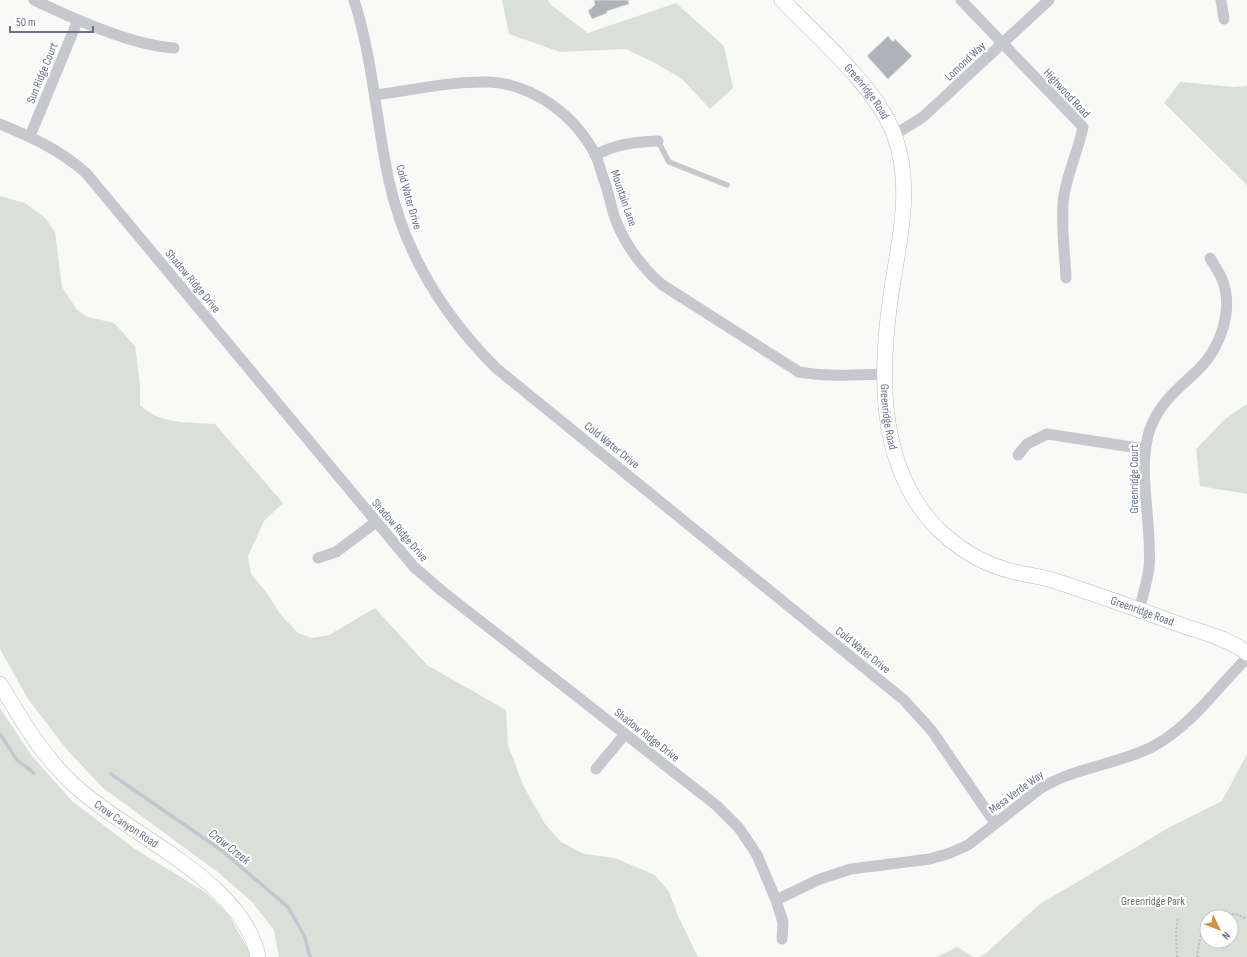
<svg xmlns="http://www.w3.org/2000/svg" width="1247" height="957" viewBox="0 0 1247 957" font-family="'Sofia Sans Condensed',sans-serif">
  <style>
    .green { fill: #dae0d9; fill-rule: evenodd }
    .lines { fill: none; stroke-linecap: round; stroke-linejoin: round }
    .stream { stroke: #c2c6ce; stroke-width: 3.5 }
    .building { fill: #afb2bb; stroke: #dbdbda }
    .secondary-casing { stroke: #b9bbc1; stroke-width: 16 }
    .path { stroke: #bebfc3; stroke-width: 2; stroke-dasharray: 2 2; stroke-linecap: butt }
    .lane { stroke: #c6c8cd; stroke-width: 5.5 }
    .street { stroke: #c6c8cd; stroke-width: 11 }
    .secondary { stroke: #fff; stroke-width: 15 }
    .labels { text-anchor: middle; stroke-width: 4; stroke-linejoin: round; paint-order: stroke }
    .street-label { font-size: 12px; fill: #6b7286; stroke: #fff }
    .park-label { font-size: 12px; fill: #667867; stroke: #fff }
    .water-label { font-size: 13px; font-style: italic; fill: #677280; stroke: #fff }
  </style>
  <rect width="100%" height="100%" fill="#f9f9f8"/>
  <path class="green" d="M502 0H548L551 5 588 33 676 3 724 46 733 88 710 109 682 79 655 63 626 49 560 52 509 34Z
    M1180 82 1233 87 1247 86V185L1164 103Z
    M0 196 25 203 45 218 55 232 62 287 77 310 88 317 114 323 135 346 140 384V405C161 425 189 422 215 424L283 503 264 521 248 556 251 574 266 592 281 615 298 633 312 638 329 635 375 608 427 665 506 710 508 745 523 785 545 824 561 842 584 854 615 858 655 875 669 892 678 916 698 957H279L274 930 252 902 219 873 103 788 68 751 28 699 0 649Z
    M1247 404V494L1200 486 1196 449 1225 419Z
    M0 708 31 755 72 801 135 849 205 892 229 915 252 957H0Z
    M1247 754V957H979L984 955 1040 904 1170 827 1222 801ZM1207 917H1231V941H1207Z
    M957 947 974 957H936Z"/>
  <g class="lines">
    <path class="stream" d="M0 734 17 760 34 773
      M111 774 221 850 288 907 305 937 310 957"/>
  </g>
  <path class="building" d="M594 0H628L629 4 607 11V13L592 19 588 11 595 5Z
    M888 36 893 42 895 39 912 56 888 79 867 56Z"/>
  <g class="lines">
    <g class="secondary-casing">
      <g id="secondary">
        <path id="s1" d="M782 0C818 37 875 86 894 134 912 182 901 233 893 281 880 363 874 462 936 527 957 548 983 564 1011 571 1025 575 1039 576 1052 580 1096 594 1140 610 1184 626 1205 633 1229 639 1247 653"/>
        <path id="s2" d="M0 684C21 719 41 754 71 782 124 834 243 879 258 957"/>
      </g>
    </g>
    <path class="path" d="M1213 917C1224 909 1236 914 1247 919
      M1177 957 1176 932 1178 917
      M1197 957 1200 938 1207 924"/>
    <path class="lane" d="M658 141 669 162 727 185"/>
    <path class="street" d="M34 0C74 19 131 45 174 48
      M354 0C373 59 376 121 389 181 405 254 444 316 496 368L904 700 932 731 995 823
      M961 0 1083 127C1078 151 1068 172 1064 195 1060 218 1065 255 1066 278
      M1221 0 1224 19
      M375 95C413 90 451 81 489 82 534 84 575 116 595 154 599 162 601 172 604 180 609 193 611 208 616 221 626 246 641 266 661 284L799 372C828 377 854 375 883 374
      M0 124C33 138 59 149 86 173L414 567 442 591 716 805 739 828 757 855 776 900 783 922 782 939
      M894 135 923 117 1049 0
      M30 136 78 20
      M595 155C617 144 633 142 658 141
      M1018 455 1027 444 1047 434 1145 449
      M318 558 336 552 376 522
      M1139 610C1143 596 1147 582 1149 568 1153 526 1136 469 1150 429 1160 402 1179 388 1199 369 1221 347 1234 309 1222 279 1219 272 1214 265 1210 258
      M596 769 625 734
      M776 900 820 879 851 869 930 859 950 853 968 845 1041 788C1076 767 1116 765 1152 747 1190 727 1217 688 1247 658"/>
    <use href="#secondary" class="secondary"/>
  </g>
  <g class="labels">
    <g class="street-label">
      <text transform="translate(965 61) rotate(-43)" y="4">Lomond Way</text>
      <text transform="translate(42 73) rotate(-68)" y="4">Sun Ridge Court</text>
      <text dy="4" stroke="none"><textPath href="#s1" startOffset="125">Greenridge Road</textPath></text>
      <text transform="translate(1067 93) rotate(47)" y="4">Highwood Road</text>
      <text transform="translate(409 197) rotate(74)" y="4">Cold Water Drive</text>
      <text transform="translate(624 198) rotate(71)" y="4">Mountain Lane</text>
      <text transform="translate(193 281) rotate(50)" y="4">Shadow Ridge Drive</text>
      <text dy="4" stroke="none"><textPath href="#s1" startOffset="461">Greenridge Road</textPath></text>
      <text transform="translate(612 445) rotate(39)" y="4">Cold Water Drive</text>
      <text transform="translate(1134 479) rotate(-90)" y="4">Greenridge Court</text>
      <text transform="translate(400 530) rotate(49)" y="4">Shadow Ridge Drive</text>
      <text dy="4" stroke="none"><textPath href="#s1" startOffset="809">Greenridge Road</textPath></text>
      <text transform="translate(863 650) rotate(39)" y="4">Cold Water Drive</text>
      <text transform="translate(647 735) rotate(38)" y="4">Shadow Ridge Drive</text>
      <text transform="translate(1016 792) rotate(-36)" y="4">Mesa Verde Way</text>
      <text dy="4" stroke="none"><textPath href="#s2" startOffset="191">Crow Canyon Road</textPath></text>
    </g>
    <g class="park-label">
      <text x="1153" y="905">Greenridge Park</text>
    </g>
    <g class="water-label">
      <text transform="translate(230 846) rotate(38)" y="5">Crow Creek</text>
    </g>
  </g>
  <g transform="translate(1219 929) rotate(133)"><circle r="19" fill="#ffffff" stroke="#c4c7cf"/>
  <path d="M0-3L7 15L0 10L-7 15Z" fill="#d4903d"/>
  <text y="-6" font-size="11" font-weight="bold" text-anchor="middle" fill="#6b7286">N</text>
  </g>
  <path d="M10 26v6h83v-6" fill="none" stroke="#6b7286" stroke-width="2"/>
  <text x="16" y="26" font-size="12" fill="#6b7286" stroke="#ffffff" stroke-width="3" paint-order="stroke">50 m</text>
</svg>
